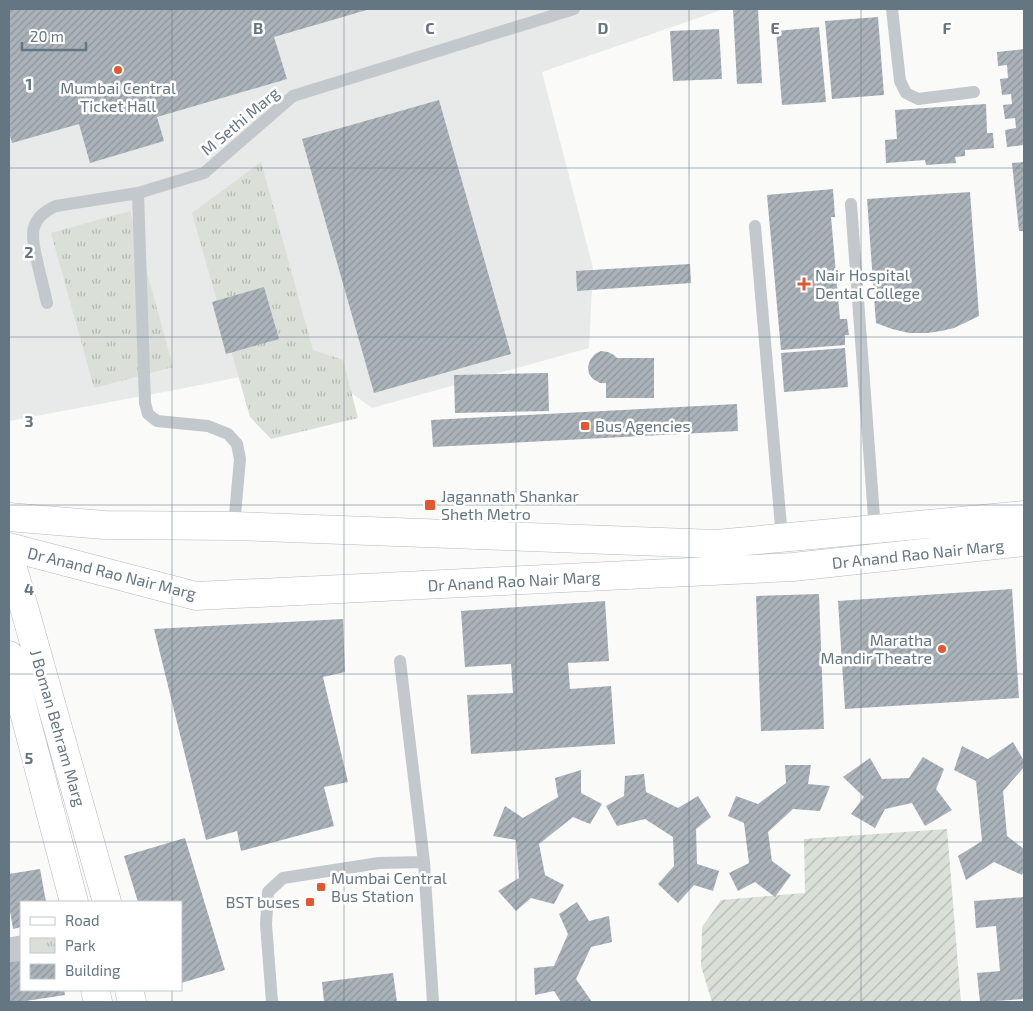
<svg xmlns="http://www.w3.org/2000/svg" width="1033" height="1011" viewBox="0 0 1033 1011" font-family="'Exo 2',sans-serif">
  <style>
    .built { fill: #e8e9e9 }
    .park { fill: url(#park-tufts) }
    .garden { fill: url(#garden-furrows) }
    .building { fill: url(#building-hatch) }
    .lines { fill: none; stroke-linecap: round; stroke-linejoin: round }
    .secondary-casing { stroke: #b3babf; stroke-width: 29 }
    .primary-casing { stroke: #b5babe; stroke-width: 29 }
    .lane { stroke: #c3c8cc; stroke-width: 12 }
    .street { stroke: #c3c8cc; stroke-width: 25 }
    .secondary { stroke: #fff; stroke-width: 28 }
    .primary { stroke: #fff; stroke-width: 28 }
    .rail { stroke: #a2aab0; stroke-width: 4; stroke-dasharray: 8 4; stroke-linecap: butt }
    .grid { fill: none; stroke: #657683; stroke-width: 1; stroke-opacity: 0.55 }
    .poi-dot { fill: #e4572e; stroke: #fff; stroke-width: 2 }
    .labels { text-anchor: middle; stroke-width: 5; stroke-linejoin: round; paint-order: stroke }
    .poi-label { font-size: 16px; fill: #657683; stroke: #fff; text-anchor: start }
    .street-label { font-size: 16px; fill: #657683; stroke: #fff }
    .grid-label { font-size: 16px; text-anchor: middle; font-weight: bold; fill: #657683; stroke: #fff; stroke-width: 5; stroke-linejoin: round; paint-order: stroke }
  </style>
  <defs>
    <pattern id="park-tufts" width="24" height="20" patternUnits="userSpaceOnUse" patternTransform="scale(1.25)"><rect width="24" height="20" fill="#dadfd7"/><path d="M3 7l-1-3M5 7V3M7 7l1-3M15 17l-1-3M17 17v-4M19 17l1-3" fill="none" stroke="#b4b9b4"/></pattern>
    <pattern id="garden-furrows" width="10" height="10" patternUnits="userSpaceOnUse" patternTransform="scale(1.25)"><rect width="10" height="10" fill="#dadfd7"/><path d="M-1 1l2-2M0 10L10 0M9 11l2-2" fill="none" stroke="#b4b9b4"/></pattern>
    <pattern id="building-hatch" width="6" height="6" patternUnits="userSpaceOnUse" patternTransform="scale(1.25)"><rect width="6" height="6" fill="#aab3b9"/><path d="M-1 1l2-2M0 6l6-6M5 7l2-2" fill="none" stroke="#8e969c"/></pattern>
  </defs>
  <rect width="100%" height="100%" fill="#fafaf8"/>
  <path class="built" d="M9 9H724L542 72 593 268 589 348 372 408 310 363 180 389 9 421Z"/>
  <path class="park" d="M261 162 313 350 343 360 358 418 271 439 250 417 192 213Z
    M130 211 173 367 94 388 51 233Z"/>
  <path class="garden" d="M947 829 961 1002H712L701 966 702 927 721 900 805 893 804 839Z"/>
  <path class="building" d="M9 9H370L274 37 287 79 157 117 164 141 90 163 79 124 12 143 9 132Z
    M733 9H758L762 83 737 84Z
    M878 17 884 95 832 99 825 21Z
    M819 27 826 102 782 105 776 31Z
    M719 29 722 79 673 81 670 31Z
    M1024 49V145L1007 147 1005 130 1016 128 1015 118 1005 119 1003 105 1012 104 1011 94 1002 95 1000 79 1008 78 1007 65 998 66 997 52Z
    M439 100 511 354 374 393 302 139Z
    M986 104 987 133H993L994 148 965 150V156L955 157 956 163 926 165 925 160 886 163 885 140 897 139 895 110Z
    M1024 162V231H1019L1012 163Z
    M833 189 835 217H831L840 319H847L849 335H845V345L781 350 767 195Z
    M970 192 979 316 954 328 941 331 927 333H909L892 329 876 323 867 199Z
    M690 264 691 283 577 291 576 271Z
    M264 287 279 339 226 354 212 302Z
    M845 348 848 387 784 392 781 353Z
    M601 351 608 352 614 355 617 358H654V398H606V383H600L593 379 589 374 588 367 590 360 595 354Z
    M548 373 549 411 455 413 454 375Z
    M737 404 738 431 433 447 431 420Z
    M1012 589 1019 698 845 709 838 601Z
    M819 594 824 729 761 731 756 596Z
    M605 601 609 661 568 663 570 689 611 686 615 744 471 754 467 695 513 693 511 664 465 667 461 611Z
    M343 619 345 672 323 677 348 782 324 787 334 826 241 851 237 831 206 840 154 629Z
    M1013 742 1024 761V767L1003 791 1007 836 1024 849V870L1022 875 994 862 966 880 958 856 982 841 976 781 954 770 962 746 988 759Z
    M923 757 944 769 936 789 952 810 925 826 912 803 885 809 875 828 851 814 864 797 843 777 870 758 882 779 909 778Z
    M785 765H811L808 784 830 786 820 811 793 809 768 832 772 861 791 875 775 897 755 882 738 891 729 873 749 863 744 823 728 816 736 796 758 804 786 783Z
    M581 770V793L602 804 590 824 573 817 539 844 545 875 564 885 554 904 531 898 516 911 498 891 519 878 516 840 493 836 505 806 523 818 558 797 555 778Z
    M644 774 646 792 678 808 698 796 711 817 696 829 697 864 719 871 713 891 694 885 678 903 658 884 674 866 673 837 645 819 617 826 606 806 624 796 625 776Z
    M185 838 225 970 181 983V902H138L124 856Z
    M40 869 46 902H21V927L13 929 9 905V874Z
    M1024 897V999L980 1002 977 973 1000 971 996 926 976 928 974 901Z
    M577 902 589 921 609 916 612 942 591 947 576 979 592 1002H561L554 991 535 995 534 968 554 966 568 934 559 914Z
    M21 954V990H64L65 995 19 1002H9V956Z
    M393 973 397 1002H324L322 982Z"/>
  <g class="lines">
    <g class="secondary-casing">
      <path id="secondary" d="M9 517 104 525 234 526 716 544 1024 515
        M9 547 196 596 793 567 1024 542"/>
    </g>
    <g class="primary-casing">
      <path id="primary" d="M9 554 107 902
        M9 655 74 902
        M95 990 98 1002
        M129 990 132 1002"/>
    </g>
    <path class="lane" d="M892 9 900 81 906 93 918 99 974 92
      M851 204 877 558
      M755 226 782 538
      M47 303C44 289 40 275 37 261 31 236 28 218 56 206L138 193
      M234 526 240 459 237 444 228 434 208 426 157 421 148 414 145 403 138 193 204 173 293 96 574 9
      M424 862 433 1002
      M272 1002 266 924 268 892 283 878 379 863 424 862 400 661"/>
    <path class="street" d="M9 950 21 948"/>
    <use href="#secondary" class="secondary"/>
    <use href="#primary" class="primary"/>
    <path class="rail" d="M192 12 201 9"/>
  </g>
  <path class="grid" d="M172 9V902M344 9V1002M516 9V1002M689 9V1002M861 9V1002M9 168H1024M9 337H1024M9 505H1024M9 674H1024M9 842H1024M172 990V1002"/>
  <g class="poi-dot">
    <circle cx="118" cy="70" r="5"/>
    <path d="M801.5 276.5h5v5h5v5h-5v5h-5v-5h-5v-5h5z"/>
    <rect x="580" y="421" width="10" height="10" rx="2.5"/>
    <rect x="424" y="499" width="12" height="12" rx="2.5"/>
    <circle cx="942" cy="649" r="5"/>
    <rect x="316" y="882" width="10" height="10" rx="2.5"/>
    <rect x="305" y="897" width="10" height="10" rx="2.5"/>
  </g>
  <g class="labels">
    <g class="poi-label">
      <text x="118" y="94" text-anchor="middle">Mumbai Central<tspan x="118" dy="18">Ticket Hall</tspan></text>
      <text x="815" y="281">Nair Hospital<tspan x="815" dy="18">Dental College</tspan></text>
      <text x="595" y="432">Bus Agencies</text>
      <text x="441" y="502">Jagannath Shankar<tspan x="441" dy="18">Sheth Metro</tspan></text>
      <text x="932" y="646" text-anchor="end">Maratha<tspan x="932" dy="18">Mandir Theatre</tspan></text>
      <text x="331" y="884">Mumbai Central<tspan x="331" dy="18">Bus Station</tspan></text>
      <text x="300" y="908" text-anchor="end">BST buses</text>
    </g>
    <g class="street-label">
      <text transform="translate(240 121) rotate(-40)" y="6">M Sethi Marg</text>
      <text transform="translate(918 554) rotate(-6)" y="6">Dr Anand Rao Nair Marg</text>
      <text transform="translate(112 573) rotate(14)" y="6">Dr Anand Rao Nair Marg</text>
      <text transform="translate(514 581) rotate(-3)" y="6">Dr Anand Rao Nair Marg</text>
      <text transform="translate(58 728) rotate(74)" y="6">J Boman Behram Marg</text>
    </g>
  </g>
  <g class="grid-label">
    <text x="258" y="34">B</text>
    <text x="430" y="34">C</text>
    <text x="603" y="34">D</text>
    <text x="775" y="34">E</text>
    <text x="947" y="34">F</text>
    <text x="29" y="90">1</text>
    <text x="29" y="258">2</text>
    <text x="29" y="427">3</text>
    <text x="29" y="595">4</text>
    <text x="29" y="764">5</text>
  </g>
  <rect width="1033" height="1011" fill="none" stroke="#657683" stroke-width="20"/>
  <rect x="20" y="901" width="162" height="90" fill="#ffffff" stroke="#c1c8cd"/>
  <rect x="30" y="917" width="25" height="8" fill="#ffffff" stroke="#c1c8cd"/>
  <text x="65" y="926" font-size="15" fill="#657683">Road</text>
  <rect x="30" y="938" width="25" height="15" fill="url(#park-tufts)" stroke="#c1c8cd"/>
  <text x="65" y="951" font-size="15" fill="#657683">Park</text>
  <rect x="30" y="964" width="25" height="15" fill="url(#building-hatch)" stroke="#c1c8cd"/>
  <text x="65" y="976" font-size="15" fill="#657683">Building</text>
  <path d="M22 42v8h64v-8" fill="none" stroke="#657683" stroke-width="2.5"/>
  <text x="30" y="42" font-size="15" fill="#657683" stroke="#ffffff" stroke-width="4" paint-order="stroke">20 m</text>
</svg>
